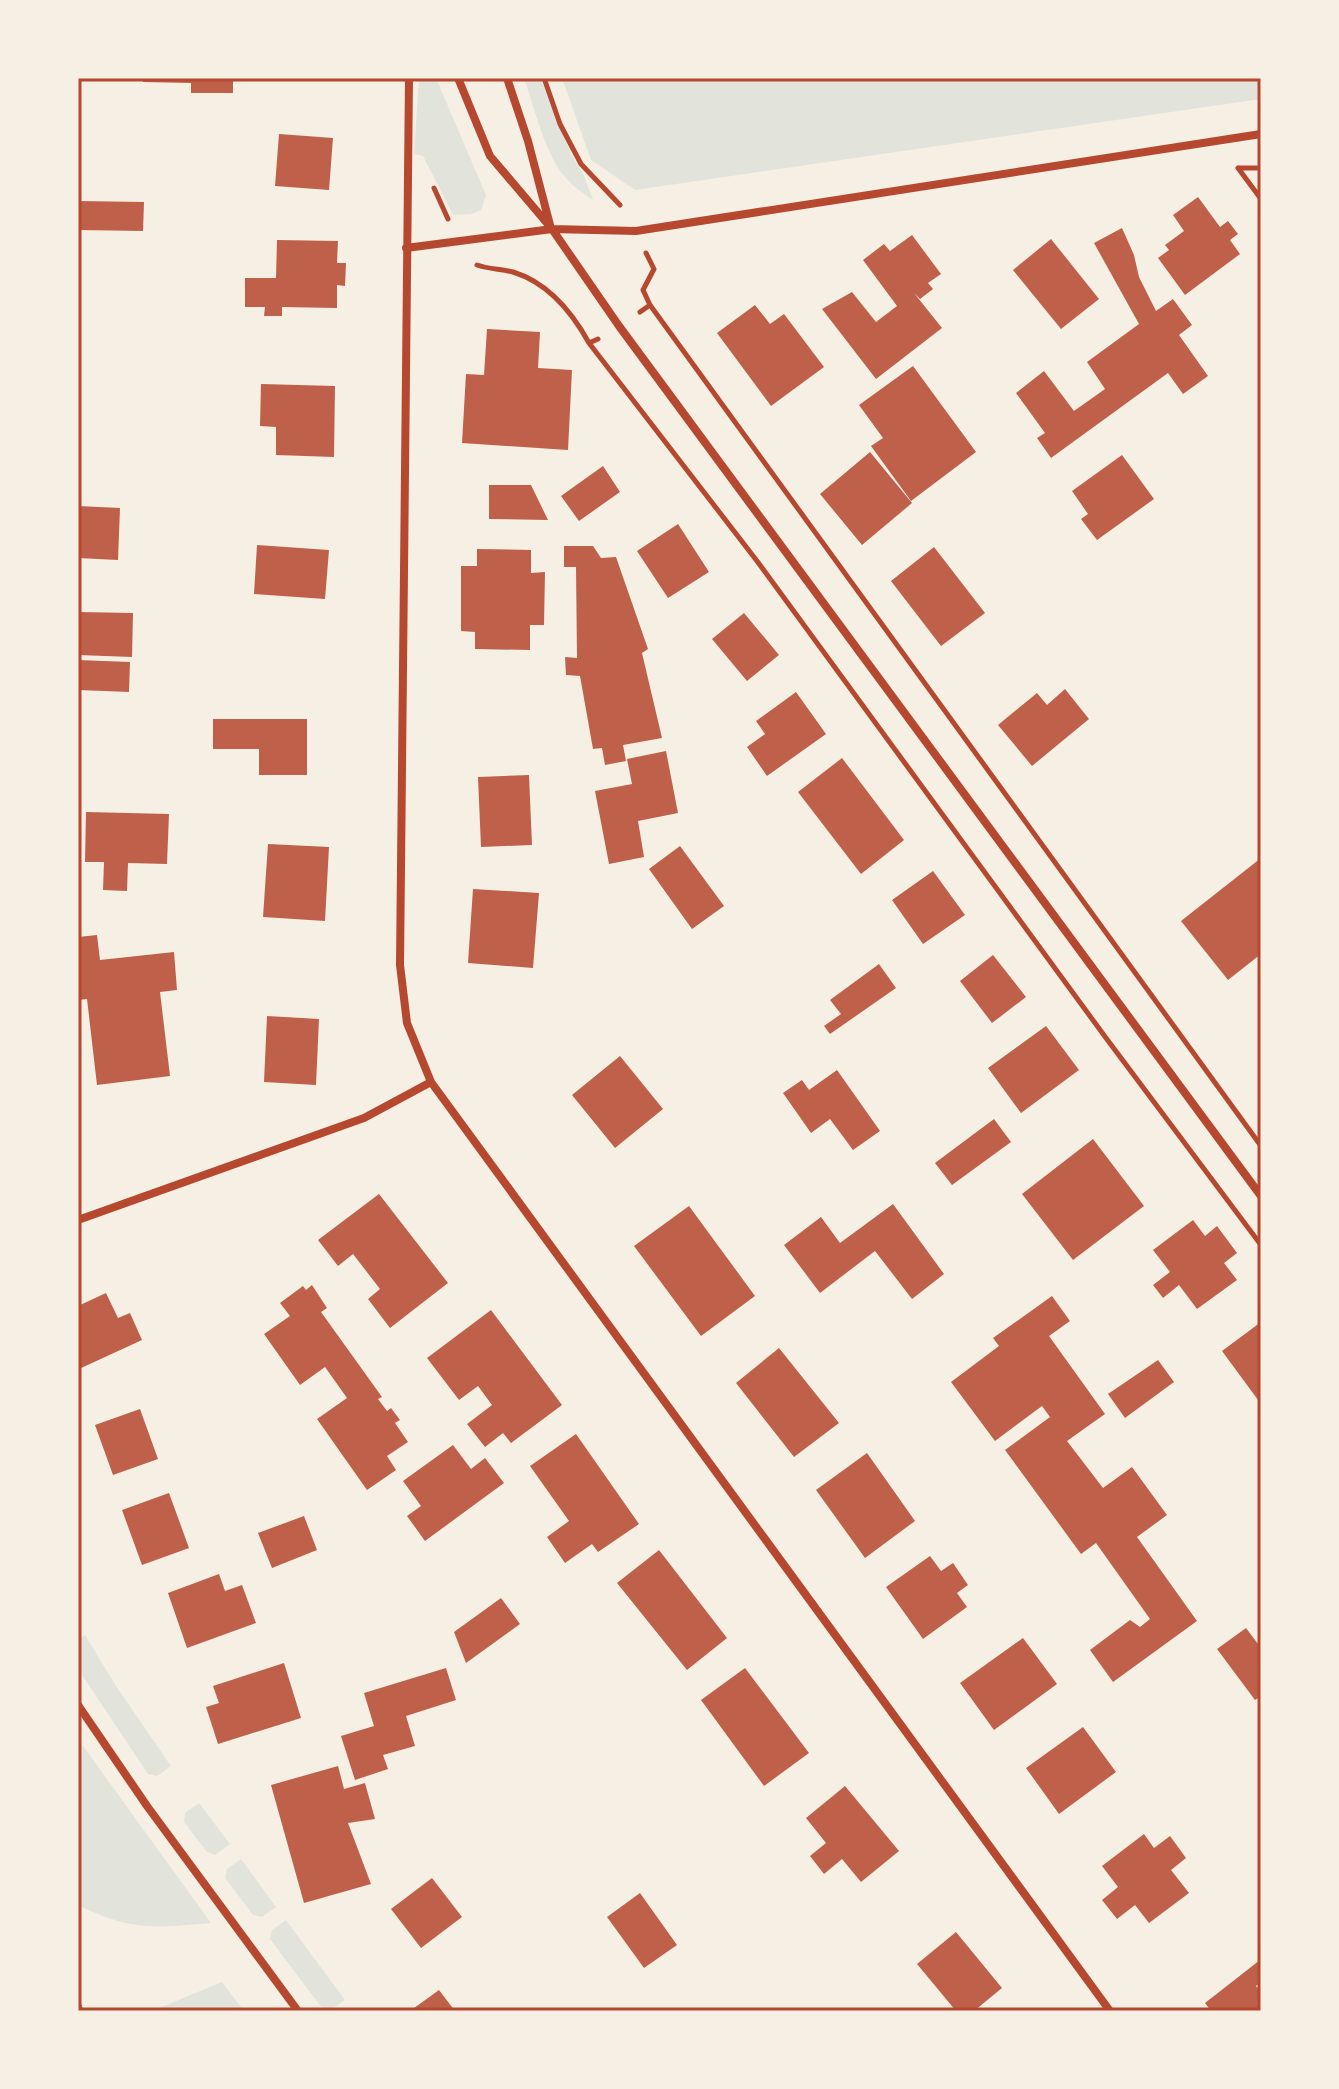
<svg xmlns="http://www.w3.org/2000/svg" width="1339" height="2089" viewBox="0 0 1339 2089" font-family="Quicksand,sans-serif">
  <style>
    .green { fill: #e2e4dc }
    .building { fill: #bf614a }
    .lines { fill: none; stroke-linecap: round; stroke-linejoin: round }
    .path { stroke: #b5482f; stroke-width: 5 }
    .minor { stroke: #b5482f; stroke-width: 8 }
    .neatline { fill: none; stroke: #b5482f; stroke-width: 3 }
  </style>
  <rect width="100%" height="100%" fill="#f6efe4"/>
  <path class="green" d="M419 78H436L486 195 481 210 472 214 453 215 423 156 414 154Z
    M524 78H541L571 154 584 176 593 200C583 193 572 186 564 176 545 153 534 107 524 78Z
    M562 78H1261V99L635 190 591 160Z
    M85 1635 116 1686 171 1766 157 1776 148 1774 78 1669V1640Z
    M78 1739 211 1923C155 1928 130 1931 78 1905Z
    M199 1803 230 1844 215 1855 207 1852 184 1822 185 1813Z
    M241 1859 276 1907 262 1917 253 1915 225 1878 227 1869Z
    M286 1920 345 2000 331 2010 322 2008 270 1939 272 1930Z
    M222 1982 244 2011H152Z"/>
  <path class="building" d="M143 78H233V93H191V83L143 82Z
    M279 134 333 138 329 190 275 186Z
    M1198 197 1220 227 1228 221 1238 234 1230 240 1240 254 1185 295 1158 258 1169 250 1165 245 1184 231 1173 215Z
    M78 201 144 202 143 231 78 230Z
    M1122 228 1134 255 1139 277 1156 311 1173 299 1192 325 1179 335 1208 376 1183 394 1168 373 1051 458 1037 438 1045 433 1016 393 1044 371 1074 411 1105 389 1087 362 1139 324 1094 243Z
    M912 235 941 274 928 283 933 289 920 299 914 293 942 328 876 379 822 309 852 292 876 322 897 306 863 260 884 244 890 251Z
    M1051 239 1099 299 1061 329 1013 270Z
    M277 240 338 241 337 263H346L345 286 337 285V308L282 307V316H264L265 307H245V278H276Z
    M755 305 770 324 784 314 824 367 771 406 717 333Z
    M487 329 540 332 538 368 572 370 568 450 462 443 466 374 484 375Z
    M913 366 976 452 911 501 871 446 883 438 859 405Z
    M261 384 335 386 334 457 276 455V427L260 426Z
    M870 452 912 503 862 545 820 494Z
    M1122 455 1154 499 1097 540 1081 519 1088 514 1072 491Z
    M603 466 620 492 579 521 561 496Z
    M489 485H531L548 520 489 519Z
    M78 506 120 508 118 560 78 558Z
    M678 524 709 572 668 598 637 551Z
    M257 545 329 550 325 599 254 594Z
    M564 546H593L601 558 616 557 648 649 642 653 662 738 623 745 626 761 605 765 602 748 593 749 580 676 566 675 565 657 577 658 576 567H564Z
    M934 547 985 613 941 646 891 581Z
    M477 549 531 550V573L545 572 544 625H530V650L475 649V632L461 631V566H477Z
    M78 612 133 613 132 657 78 655Z
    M744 613 779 655 747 681 712 639Z
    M78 660 130 662 129 692 78 690Z
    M1065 689 1089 719 1032 766 998 725 1037 693 1047 705Z
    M796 692 826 734 767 776 747 747 765 734 756 721Z
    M213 719H307V775H259V749H213Z
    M666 751 678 813 638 821 644 857 609 864 595 791 632 784 627 759Z
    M842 758 904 840 861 874 798 792Z
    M529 775 532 845 481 847 478 777Z
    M86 812 169 814 167 864 128 863 127 891 103 890 104 862H85Z
    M268 844 329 847 325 921 263 917Z
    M680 846 724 906 692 929 649 869Z
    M1261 858V954L1228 980 1181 921Z
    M933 871 965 915 923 944 892 900Z
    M473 889 539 893 533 968 468 963Z
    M97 935 100 960 174 952 177 990 160 992 170 1076 97 1085 87 999 78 1000V937Z
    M993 955 1026 997 992 1023 960 981Z
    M879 964 896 988 830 1034 824 1026 841 1014 830 1000Z
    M267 1016 319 1019 316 1085 264 1082Z
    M1046 1026 1079 1070 1021 1113 988 1068Z
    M620 1056 663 1109 615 1148 572 1095Z
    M837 1070 880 1131 853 1150 830 1119 811 1133 783 1093 802 1080 809 1090Z
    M994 1119 1011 1142 952 1185 935 1163Z
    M1093 1139 1144 1206 1073 1260 1022 1194Z
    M379 1194 448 1283 390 1328 368 1299 380 1289 353 1254 338 1266 318 1240Z
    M893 1204 944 1274 912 1299 875 1251 820 1293 784 1245 821 1217 840 1243Z
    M689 1206 755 1296 701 1336 634 1246Z
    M1193 1220 1205 1236 1217 1226 1237 1253 1224 1263 1237 1280 1197 1309 1179 1285 1163 1298 1153 1285 1170 1272 1153 1250Z
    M312 1285 327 1308 321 1312 382 1397 378 1399 387 1411 391 1408 400 1420 395 1423 408 1442 387 1456 396 1470 367 1490 317 1419 347 1398 325 1367 300 1385 264 1334 290 1316 280 1303 303 1286 306 1290Z
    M106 1293 118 1318 130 1313 142 1340 79 1369 78 1306Z
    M1052 1296 1070 1321 1049 1336 1105 1414 1067 1441 1103 1488 1132 1467 1167 1515 1137 1537 1197 1621 1113 1682 1090 1650 1130 1620 1140 1627 1150 1619 1096 1543 1081 1554 1005 1450 1050 1417 1042 1406 995 1441 951 1382 999 1346 993 1338Z
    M491 1310 562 1405 511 1443 503 1433 485 1447 467 1424 492 1405 478 1386 459 1400 427 1358Z
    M1261 1322V1404L1222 1351Z
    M779 1348 839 1423 794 1457 736 1383Z
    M1158 1360 1174 1382 1125 1418 1108 1394Z
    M140 1409 158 1459 113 1475 95 1425Z
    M576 1434 639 1524 598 1552 592 1544 565 1563 547 1537 569 1521 530 1466Z
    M453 1445 471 1469 485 1458 504 1483 425 1541 407 1516 421 1506 403 1481Z
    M867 1453 915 1521 865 1558 816 1490Z
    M169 1493 189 1548 142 1565 122 1510Z
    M304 1516 317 1550 272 1568 258 1533Z
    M659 1550 727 1638 687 1670 617 1583Z
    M930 1556 941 1571 953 1563 968 1585 957 1593 967 1607 923 1639 886 1587Z
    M219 1574 225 1591 242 1585 256 1623 187 1648 168 1593Z
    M501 1598 520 1624 466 1663 454 1632Z
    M1246 1628 1261 1648V1696L1255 1700 1217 1649Z
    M1023 1638 1057 1684 994 1730 960 1683Z
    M284 1663 301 1718 218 1744 206 1707 219 1703 213 1686Z
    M446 1668 456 1700 406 1716 415 1746 383 1755 388 1769 355 1780 341 1736 374 1726 364 1693Z
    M745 1668 809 1753 764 1786 701 1700Z
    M1083 1727 1116 1772 1059 1814 1026 1768Z
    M338 1766 344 1789 365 1783 375 1819 348 1823 371 1884 304 1903 271 1785Z
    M845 1786 899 1851 861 1882 842 1859 824 1874 810 1856 826 1843 806 1818Z
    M1144 1834 1154 1848 1170 1836 1186 1858 1171 1870 1189 1893 1149 1923 1135 1905 1117 1919 1102 1900 1118 1887 1102 1866Z
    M432 1878 462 1917 421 1948 391 1909Z
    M640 1893 677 1945 644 1968 607 1917Z
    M956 1932 1002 1988 974 2011H956L917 1964Z
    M1260 1960 1261 1982 1256 1986 1261 1992V2011H1211L1205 2003Z
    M439 1990 455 2011H410Z"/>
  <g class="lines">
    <path class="path" d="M544 78 560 124 581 164 620 205
      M1238 168 1261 199
      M1238 168H1261
      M434 188 448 219
      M646 253 654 269 643 290 650 305
      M477 265C488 269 501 269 513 272 549 283 572 312 589 343
      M640 312 650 305 1261 1146
      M598 339 589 343 757 561 1106 1038 1261 1245
      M78 2003 81 2011"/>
    <path class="minor" d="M409 78 400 965 407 1023 431 1082 1110 2011
      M458 78 490 156 552 229 619 326 1261 1196
      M507 78 528 141 550 225
      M406 248 552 229 636 231 1261 134
      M78 1220 364 1118 431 1082
      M78 1705 147 1806 298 2011"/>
  </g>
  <rect width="1339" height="2089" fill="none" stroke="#f6efe4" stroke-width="160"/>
  <rect x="80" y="80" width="1179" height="1929" class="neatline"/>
</svg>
